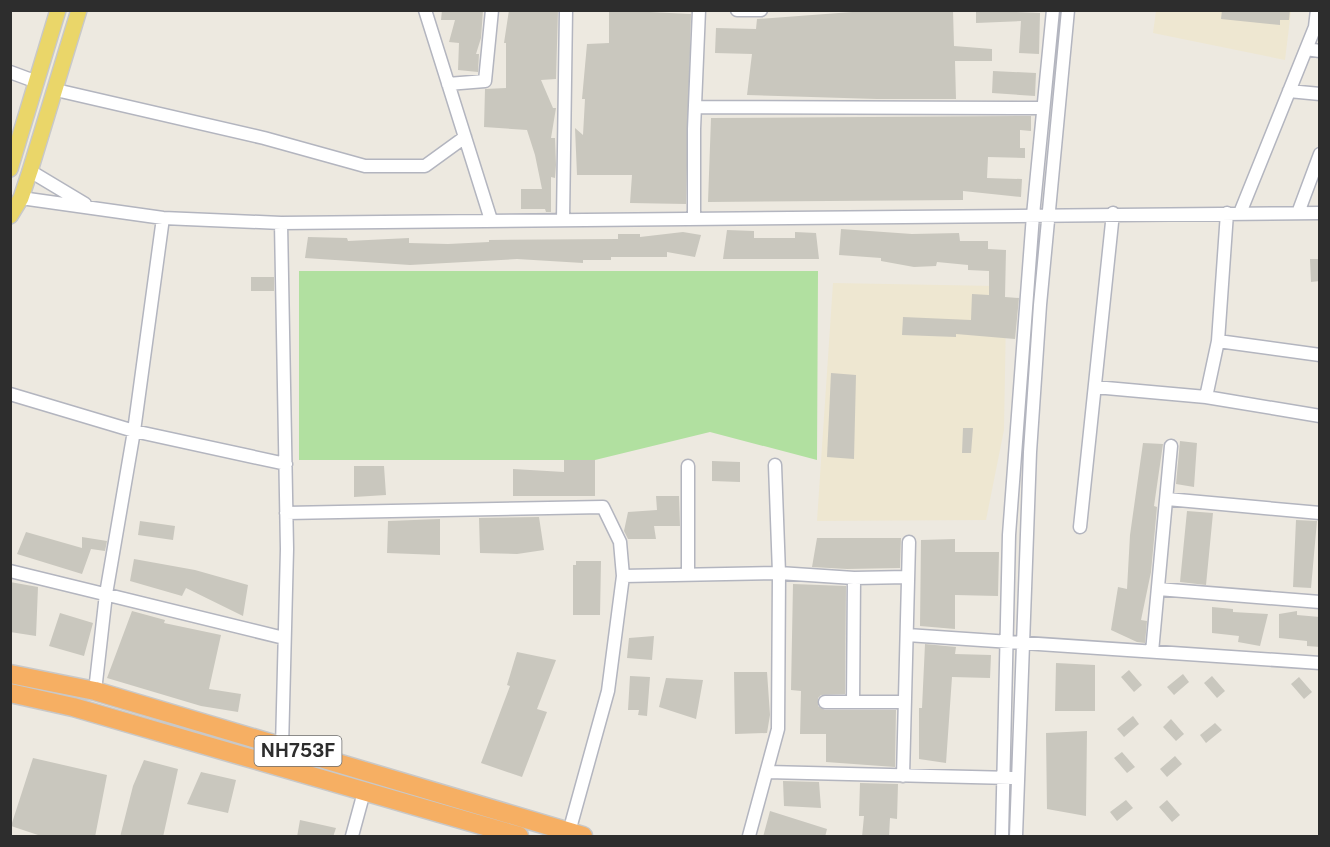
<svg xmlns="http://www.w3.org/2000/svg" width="1330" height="847" viewBox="0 0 1330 847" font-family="'Public Sans',sans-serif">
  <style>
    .education { fill: #eee7d1 }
    .green { fill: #b1e0a0 }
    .building { fill: #c9c7be }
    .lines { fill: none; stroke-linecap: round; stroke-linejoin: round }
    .minor-casing { stroke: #b3b5bf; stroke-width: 15 }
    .major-casing { stroke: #c8c8c8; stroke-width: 18 }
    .highway-casing { stroke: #c8c8c8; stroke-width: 21 }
    .minor { stroke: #fff; stroke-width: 12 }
    .major { stroke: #ead669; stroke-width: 15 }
    .highway { stroke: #f6af63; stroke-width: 18 }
    .labels { text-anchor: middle; stroke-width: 5; stroke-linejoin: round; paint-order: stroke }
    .shield { fill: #fff; stroke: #6c6c6c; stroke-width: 1.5 }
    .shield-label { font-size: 18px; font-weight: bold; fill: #2d2d2d }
  </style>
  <rect width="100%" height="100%" fill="#ede9e0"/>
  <path class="education" d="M1156 11H1291L1285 60 1153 33Z
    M833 283 997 286 1006 316 1004 430 986 520 817 521Z"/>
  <path class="green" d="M299 271H818L817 460 710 432 595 460H299Z"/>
  <path class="building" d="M442 10H483L481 38 476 54H479L478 72 458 70 459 43 449 42 455 20H441Z
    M509 10H558L556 79 541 80 553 108H556L551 138H555L556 165 555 178 551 177V212H546L545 209H521V189H542L535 155 527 130 484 127 485 89 506 88V43H504Z
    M609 10 691 14 686 204 630 203 632 175H577L575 128 583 135 585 99H582L587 44 609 43Z
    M879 10H953L954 46 992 49V61H955L956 99H877L747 95 752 54 715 53 716 28 756 29 757 19Z
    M976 10 1040 13 1039 54 1019 53 1021 21 976 23Z
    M1222 10H1290L1289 20H1280V25L1221 19Z
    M993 71 1036 73 1035 96 992 93Z
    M1031 116V131L1020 130V148H1025V158L988 157 987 178 1022 179 1021 197 963 191V200L708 202 711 118Z
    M841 229 912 234 959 233 960 241H988V249L1006 250 1005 297 1019 298 1015 339 956 334V337L902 335 903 317 971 320 972 294 989 295V271L968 270V265L937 262 936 266 914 267 881 261V258L839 255Z
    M727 230 754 231V238H795V232L816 233 819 259H723Z
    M683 232 701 235 695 257 667 252V257H611V260H583V263L517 259 410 265 305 258 308 237 347 238 348 241 409 238V243L448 244 489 242V240L618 239V234H640V237Z
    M1310 259H1320V281L1311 282Z
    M251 277H274V291H251Z
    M831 373 856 375 854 459 827 457Z
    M963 428H973L971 453H962Z
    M1180 441 1197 443 1194 487 1176 484Z
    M1143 443 1163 444 1154 506 1157 507 1151 572 1141 620 1147 621 1145 643 1137 642 1111 630 1118 587 1127 589 1130 535Z
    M564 460H595V496H513V469L564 472Z
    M712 461 740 462V482L712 481Z
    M354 466H384L386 495 354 497Z
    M656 496H679L680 526H654L656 539H628L624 531 628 512 657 510Z
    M1187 511 1213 513 1206 585 1180 582Z
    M539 517 544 550 517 554 480 553 479 518Z
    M440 519V555L387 553 388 521Z
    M1296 520 1317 521 1311 588 1293 587Z
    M140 521 175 526 173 540 138 535Z
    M26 532 82 548V537L107 541 105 551 91 549 82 574 17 554Z
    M817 538H901L900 568 847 569 812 567Z
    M955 539V552H999L998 596 955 595V629L920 626 921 540Z
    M134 559 195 570 248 585 243 616 186 588 182 596 130 581Z
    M576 561H601L600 615H573V565H576Z
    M10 582 38 587 36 636 10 632Z
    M793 584 846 586 845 694 821 695 818 698V706L825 710H896L895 767 826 762V734H800L801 691 791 690Z
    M1212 607 1233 609V612L1268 614 1260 646 1238 642 1239 636 1212 633Z
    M132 611 165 620 164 623 221 635 209 689 241 694 238 712 201 706 107 678Z
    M1297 611V615L1320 617V647L1307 646V641L1279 638V614Z
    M60 613 93 623 84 656 49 646Z
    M654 636 652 660 627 658 629 638Z
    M925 644 956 647 955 654 991 655 990 678 952 677 946 763 919 759V708H922Z
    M517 652 556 660 537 709 547 712 522 777 481 763 510 686 507 685Z
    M1056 663 1095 665V711H1055Z
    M1129 670 1142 685 1134 692 1121 677Z
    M734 672H767L770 715 767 733 735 734Z
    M1183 674 1189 682 1174 695 1167 687Z
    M630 676 650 677 647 716 638 715 639 710H628Z
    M1212 676 1225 691 1217 698 1204 683Z
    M1299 677 1312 692 1304 699 1291 684Z
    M666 678 703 680 696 719 659 707Z
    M1133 716 1139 724 1124 737 1117 729Z
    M1171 719 1184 734 1176 741 1163 727Z
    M1215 723 1222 730 1206 743 1200 735Z
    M1087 731 1086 816 1047 809 1046 733Z
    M1122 752 1135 767 1127 773 1114 758Z
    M1175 756 1182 764 1167 777 1160 769Z
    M33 758 107 775 95 837H44L11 826Z
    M144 760 178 769 163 837H120L133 786Z
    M201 772 236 780 228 813 187 804Z
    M783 781 819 782 821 808 784 806Z
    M860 783 898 784 897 819 890 818 889 837H862L864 816H859Z
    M1126 800 1133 808 1117 821 1110 812Z
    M1167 800 1180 815 1172 822 1159 807Z
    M770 811 827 829 825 837H763Z
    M300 820 336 828 333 837H297Z"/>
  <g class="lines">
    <g class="minor-casing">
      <path id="minor" d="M425 10 491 220
        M737 10H761
        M1306 49 1320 51
        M10 72 37 82
        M448 84 485 81 492 10
        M56 90 264 138 365 166H425L465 137
        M1289 91 1320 94
        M695 107 1043 108
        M30 171 85 204
        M21 198 163 218 281 223 1320 213
        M1227 213 1218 341 1320 355
        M1240 213 1315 27 1317 10
        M1298 213 1320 154
        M694 219V129L699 10
        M563 220 566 10
        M281 223 287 549 282 747
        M1095 387 1206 397 1320 416
        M10 394 134 431 286 464
        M1206 397 1218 341
        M688 466V574
        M1167 499 1320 513
        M286 513 603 507 620 542 623 576 608 691 569 832
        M1080 527 1113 213
        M10 571 284 638
        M623 576 779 573 854 578
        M1158 589 1320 602
        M907 635 1320 663
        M1152 652 1171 446
        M95 691 106 594 134 431 163 218
        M825 702H905
        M853 702 854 578 908 577
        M767 772 1012 778
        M903 776 909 542
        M352 836 364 792
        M749 836 778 729 779 573 775 465
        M1002 836 1009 535 1033 215 1053 10
        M1016 836 1030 452 1040 305 1068 10"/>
    </g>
    <g class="major-casing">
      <path id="major" d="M10 169 58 10
        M10 216 21 198 30 171 79 10"/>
    </g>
    <g class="highway-casing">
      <path id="highway" d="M10 674 95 691 583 836
        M10 693 73 707 519 836"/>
    </g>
    <use href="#minor" class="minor"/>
    <use href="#major" class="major"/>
    <use href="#highway" class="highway"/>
  </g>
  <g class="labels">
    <rect class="shield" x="254.5" y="736" width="87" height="30" rx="4.5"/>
    <g class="shield-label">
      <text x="298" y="757">NH753F</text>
    </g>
  </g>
  <rect width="1330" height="847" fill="none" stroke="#2d2d2d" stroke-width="24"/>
</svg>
